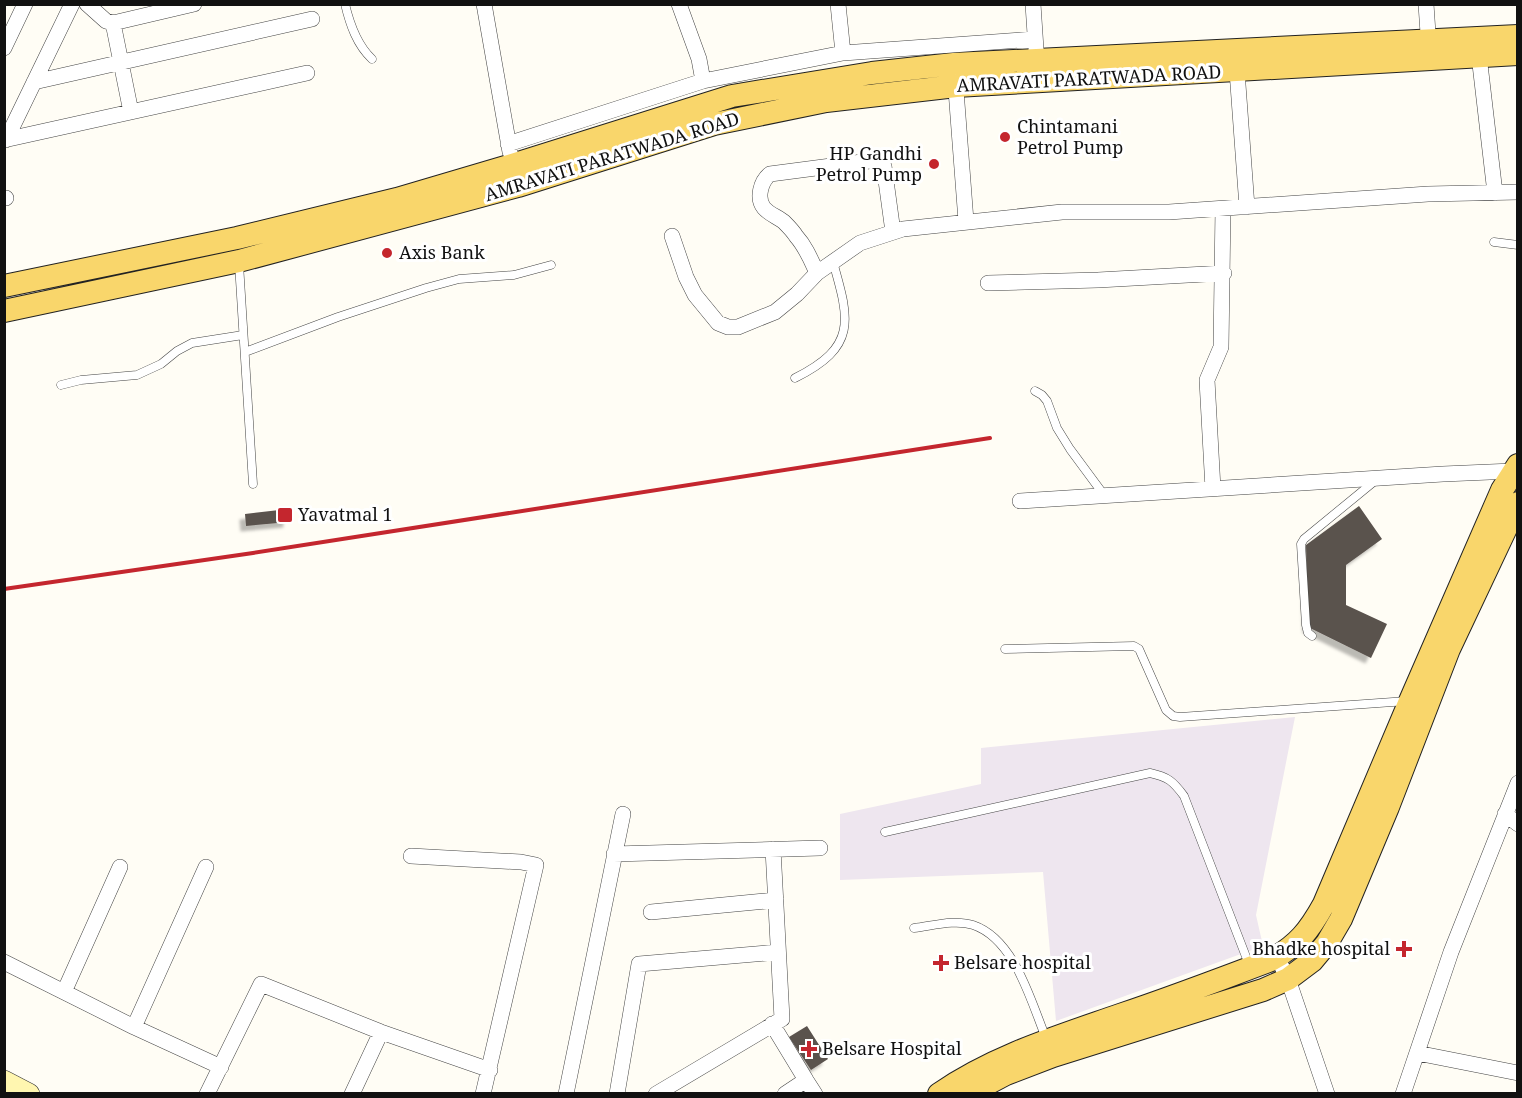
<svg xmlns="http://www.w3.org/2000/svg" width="1522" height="1098" viewBox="0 0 1522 1098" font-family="'Noto Serif',serif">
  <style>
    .industrial { fill: #eee6ef }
    .building { fill: #5a524d; filter: url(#shadow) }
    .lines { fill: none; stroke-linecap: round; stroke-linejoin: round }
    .lane-casing { stroke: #444; stroke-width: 9 }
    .street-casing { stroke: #444; stroke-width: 16 }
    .secondary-casing { stroke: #333; stroke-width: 22 }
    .primary-casing { stroke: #222; stroke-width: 24 }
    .lane { stroke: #fff; stroke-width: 8 }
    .street { stroke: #fff; stroke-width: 15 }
    .secondary { stroke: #fff6b0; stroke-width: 21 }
    .primary { stroke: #f9d66b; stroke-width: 22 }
    .rail { stroke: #c4262e; stroke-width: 4 }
    .poi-dot { fill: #c4262e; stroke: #fff; stroke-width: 2 }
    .labels { text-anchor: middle; stroke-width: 6; stroke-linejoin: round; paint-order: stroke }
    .street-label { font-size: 18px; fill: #111; stroke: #fff }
    .poi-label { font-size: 18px; fill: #111; stroke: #fff; text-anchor: start }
  </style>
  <defs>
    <filter id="shadow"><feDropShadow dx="-5.5" dy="5.5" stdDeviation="1.5" flood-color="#0004"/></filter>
  </defs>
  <rect width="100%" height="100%" fill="#fffdf5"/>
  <path class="industrial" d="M1295 717 1256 915 1263 946 1056 1021 1043 872 840 880V814L981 784V748Z"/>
  <path class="building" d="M1359 506 1382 539 1346 565V605L1387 624 1371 658 1308 627 1306 545Z
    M288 509 289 522 246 526 245 514Z
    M807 1026 828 1059 811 1070 789 1037Z"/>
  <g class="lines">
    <g class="lane-casing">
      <path id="lane" d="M345 4C350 25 357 45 372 59
        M1494 242 1518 245
        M239 264 253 484
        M245 352 338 317 426 288 459 279 514 275 551 265
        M795 378C857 347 850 321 833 262
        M61 385 81 380 137 375 161 364 177 351 192 343 243 335
        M1035 391 1042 395 1047 401 1057 428 1070 449 1104 495
        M1312 636 1308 633 1306 625 1301 544 1304 539 1376 480
        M1005 649 1134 646 1139 649 1166 710 1173 716 1180 717 1407 701
        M885 832 1150 773C1168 777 1173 781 1184 796L1250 967
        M914 928C932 926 955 919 973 925 1015 939 1031 1002 1046 1038"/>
    </g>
    <g class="street-casing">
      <path id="street" d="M87 4 106 21 113 23 194 4
        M484 4 510 152
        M679 4 699 59 703 81
        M838 4 843 53
        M1033 4 1036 49
        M1426 4 1429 48
        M113 23 131 112
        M1478 47 1495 193
        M4 48 25 4
        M1237 71 1247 207
        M955 77 966 221
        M34 82 312 19
        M4 140 307 73
        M6 140 72 4
        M508 144 703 81 843 53 1035 39
        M4 198H6
        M672 236 686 277 695 295 718 323 728 327H738L775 312 797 294 817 273 860 243 903 229 1062 212H1169L1428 194 1518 192
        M817 273C811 260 806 247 796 236 793 231 788 226 784 222 778 217 769 214 764 208 756 198 761 181 770 174L877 160 884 166 893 232
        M988 283 1098 280 1224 273
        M1213 489 1207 380 1221 347 1223 209
        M1020 501 1443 474 1513 471 1518 473
        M1505 814 1518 824
        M614 854 820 848
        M411 856 521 862 536 865 483 1094
        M651 912 776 900
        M1277 957 1288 979 1327 1094
        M4 962 134 1027 221 1067
        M64 992 120 867
        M772 1024 806 1080
        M134 1027 206 867
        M1417 1053 1518 1073
        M207 1094 261 984 381 1032 490 1070
        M352 1094 381 1032
        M566 1094 623 814
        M617 1094 639 964 778 952
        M656 1094 782 1019 773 849
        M785 1094 806 1080 815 1094
        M1403 1094 1451 952 1518 783"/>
    </g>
    <g class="secondary-casing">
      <path id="secondary" d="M4 1081 29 1094"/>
    </g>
    <g class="primary-casing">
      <path id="primary" d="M4 286 237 238 397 199 512 165 732 96 872 73 954 64 1518 36
        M4 311 239 261 518 186 714 124 826 101 956 86 1518 54
        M939 1094C994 1056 1057 1037 1120 1015 1171 998 1221 979 1271 960 1298 945 1309 931 1324 904L1410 701 1502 490 1518 465
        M968 1094 1006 1074 1053 1056 1263 990 1288 979 1312 961 1327 943 1341 919 1388 807 1449 649 1518 503"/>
    </g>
    <use href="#lane" class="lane"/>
    <use href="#street" class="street"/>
    <use href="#secondary" class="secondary"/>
    <use href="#primary" class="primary"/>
    <path class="rail" d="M4 589 253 553 990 438"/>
  </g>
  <g class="poi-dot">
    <circle cx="1005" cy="137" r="6"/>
    <circle cx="934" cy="164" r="6"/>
    <circle cx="387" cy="253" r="6"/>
    <rect x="277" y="507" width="16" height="16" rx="3"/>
    <path d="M1401 940h6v6h6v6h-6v6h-6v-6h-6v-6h6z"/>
    <path d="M938 954h6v6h6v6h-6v6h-6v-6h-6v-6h6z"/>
    <path d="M806 1040h6v6h6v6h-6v6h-6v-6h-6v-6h6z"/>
  </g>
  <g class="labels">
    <g class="street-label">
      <text transform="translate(1089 79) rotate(-3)" y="6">AMRAVATI PARATWADA ROAD</text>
      <text transform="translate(612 157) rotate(-17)" y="6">AMRAVATI PARATWADA ROAD</text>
    </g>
    <g class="poi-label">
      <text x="1017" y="133">Chintamani<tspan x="1017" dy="21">Petrol Pump</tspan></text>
      <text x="922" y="160" text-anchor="end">HP Gandhi<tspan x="922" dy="21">Petrol Pump</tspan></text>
      <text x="399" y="259">Axis Bank</text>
      <text x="298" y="521">Yavatmal 1</text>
      <text x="1390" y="955" text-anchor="end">Bhadke hospital</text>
      <text x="954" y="969">Belsare hospital</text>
      <text x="822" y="1055">Belsare Hospital</text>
    </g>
  </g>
  <rect width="1522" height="1098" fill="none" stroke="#111111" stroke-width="12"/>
</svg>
